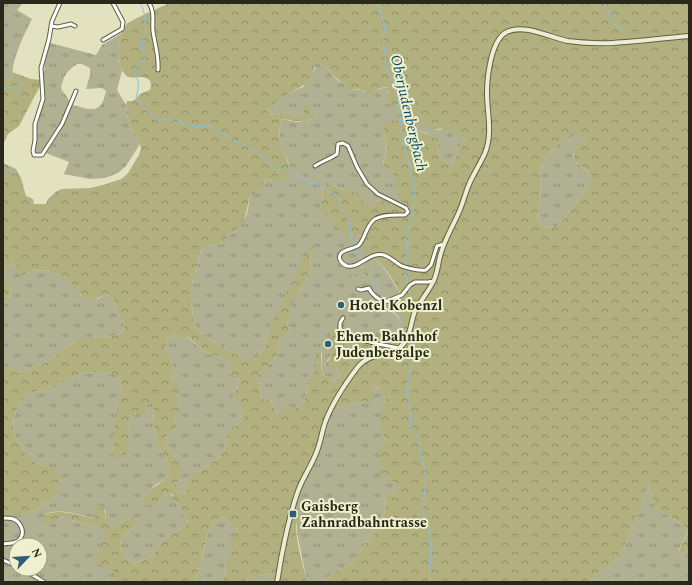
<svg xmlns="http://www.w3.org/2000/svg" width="692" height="585" viewBox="0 0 692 585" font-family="Spectral,serif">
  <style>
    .grass { fill: url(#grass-tufts); fill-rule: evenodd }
    .forest { fill: url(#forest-crowns); fill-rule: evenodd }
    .pitch { fill: #b0b092 }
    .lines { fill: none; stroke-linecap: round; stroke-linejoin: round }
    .stream { stroke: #8dbede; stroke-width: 1 }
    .street-casing { stroke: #616142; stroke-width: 5 }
    .secondary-casing { stroke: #616142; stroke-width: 6 }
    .street { stroke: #fff; stroke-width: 3 }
    .secondary { stroke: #ededd4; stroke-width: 4 }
    .poi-dot { fill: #2c5d7b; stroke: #eff0cd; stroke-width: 1.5 }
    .labels { text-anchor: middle; stroke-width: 4; stroke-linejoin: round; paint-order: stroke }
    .poi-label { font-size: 14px; font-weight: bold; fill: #28281b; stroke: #eff0cd; text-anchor: start }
    .water-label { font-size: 15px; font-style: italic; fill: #074665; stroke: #eff0cd }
  </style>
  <defs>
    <pattern id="grass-tufts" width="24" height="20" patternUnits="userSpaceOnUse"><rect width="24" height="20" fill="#b0b092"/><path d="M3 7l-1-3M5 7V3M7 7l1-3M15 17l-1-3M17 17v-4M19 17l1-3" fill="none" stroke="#8f8f76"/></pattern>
    <pattern id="forest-crowns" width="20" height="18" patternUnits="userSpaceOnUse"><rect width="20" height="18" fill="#b1b07e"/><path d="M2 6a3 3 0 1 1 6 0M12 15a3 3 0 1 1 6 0" fill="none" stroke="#908f66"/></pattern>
  </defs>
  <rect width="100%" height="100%" fill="#e2e2c0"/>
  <path class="grass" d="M3 3H23L17 10 32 19C25 33 10 63 13 77L3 83Z
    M122 33 119 46V61L122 71 117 90 126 105 128 119 131 128 139 140 140 144 126 166 118 173 105 178 90 179 64 174 69 162 46 153 61 130 72 105C91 109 101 116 106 91L102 88 86 89 90 75V68L82 64H77C66 72 64 75 61 88 63 94 70 97 69 104L59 125 52 136 49 142 44 150 39 153H36L35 150 37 139V122L44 100 43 72 45 69 44 64 50 43 96 55 102 45Z
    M316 63C331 66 329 74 339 81 344 84 348 85 353 90H361L364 92H374L375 90 383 88H388L389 90 387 93V101L401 106 408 113 437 130C446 127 460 131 465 140L461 145 452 165H448C440 157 436 154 440 142L427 133 411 129 407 124 385 126C383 132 385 136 386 143 387 150 386 156 383 162L394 172 407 205 409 210V214L404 217H401L402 208 401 207C397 206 392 205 388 203 386 202 385 200 383 200 376 198 374 209 365 204L364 201 352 192 341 189 332 185 322 187 323 196 321 207 334 221 337 231C343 232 344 237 351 238L355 235C368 238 365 243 368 255L378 253H381L382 255 380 257 376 256 365 263 350 269 354 279 356 278 352 273V271L355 268 361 266C365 269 363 274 367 277L369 276 372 267 370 264 371 261 374 259C387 268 393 283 402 296V299L389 309 397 316 399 320 407 332 411 333 413 337 396 344 398 345 399 359 394 360 390 356 393 348 381 346 350 340 352 345 361 346 360 353 356 358H352L346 360 342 359 347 353 352 350 341 356H339L338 353 342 346 341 340 343 338H346C342 334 339 329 333 329L329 325C330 335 335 353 327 361L332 368 336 369 341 374 334 381 330 377 321 375 322 350 314 378 305 396 304 403 297 406 293 411 278 415 270 400 262 399 257 376 277 357 279 340 289 332 287 321 292 309V302L298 291 302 287 311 269 310 260 313 246 268 331 265 347 256 359 252 361H249L207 338 196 328 193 317 191 302V287L201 251C208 243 212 245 222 244L227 236 234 232 243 221 247 214 250 196 264 184 266 179 271 181 290 176C293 166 282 153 280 142 279 134 280 126 281 119L297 122 311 120 304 107V113L298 116 282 113 271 115 267 111 275 102 284 95 303 87 315 69 314 64Z
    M573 132 580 133 585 139C579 144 576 148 573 155L577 163 589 173 591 179 585 190 560 224 556 227 541 226C534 217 539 209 540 199 541 190 540 182 540 174 542 156 560 143 573 132Z
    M13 263 17 265 23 276 29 271 44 270 65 277 71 284 78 287 81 296 98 299 106 294C116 299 113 304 118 313 120 317 123 321 125 325L123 331 120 334 104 338 88 337 74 342 59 353 44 363 18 373 3 366V305L11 292 9 282 3 277C3 269 6 266 13 263Z
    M173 334 181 338 187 337 207 353 218 356 231 362 232 375 238 376 239 386 234 392 233 399 240 406 244 418 238 425 231 429 227 436 225 448 219 457 209 466 201 470 187 484 186 493 181 494 176 491 174 486 181 478 175 457 166 446 165 438 177 427 174 417 175 399 171 379 174 368 165 349 167 339Z
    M99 372 114 374 119 377 122 386 113 440 114 458 128 453V431L129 421 136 413 148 404H153C154 415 153 434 158 444 161 453 174 464 168 475 164 482 159 482 154 486 151 489 148 493 146 496L159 500 165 494 170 493 177 502 188 522 184 527 169 536 162 542 152 556 134 564 122 554 120 540 136 524 131 518 111 527 106 523 105 510 94 515V519C81 515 58 507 44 515L57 521 62 517 109 531 115 572V582H3V518L30 513 48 501 49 466H40L28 456 15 438 13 426 14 416 20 403 31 393 56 385 83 373ZM16 545H40V569H16Z
    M381 387 386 399 381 410 386 438 380 447 386 475 395 482 397 491 385 495 386 510 373 536 364 545 354 562 346 567 333 572 329 576 327 582H307L297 533 296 502 295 497 305 468 315 453 326 414 337 408 365 401H372V390Z
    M649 481 654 506 689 529 678 551 682 554 689 550V582H590L594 577 618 558 627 541Z
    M223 517 237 529 231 542 234 546 226 566 223 582H195L208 532 213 522Z
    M274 573 275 581 279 582H244V579Z"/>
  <path class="forest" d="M170 3H689V529L654 506 649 482 627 541 618 558 594 577 590 582H327L329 576 333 572 346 567 354 562 364 545 373 536 386 510 385 495 397 491C394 480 390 476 379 473L380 447 386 438 380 430 381 410 386 399 380 387 372 390 373 401H365L337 408 326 414 315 453 305 468 295 497 296 502 298 503C301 510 296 520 296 528 297 546 303 564 307 582L273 581 272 579 273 573 245 579 244 582H223L226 566 233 546 230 542 237 529 223 517 213 522 208 532 195 582H115V572L95 562 108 531 62 517 51 525 46 524 44 519V515C58 508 80 515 94 519V515L92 510 96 505 101 506C108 513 102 518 111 527L131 518 136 519V524L120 540 122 554 134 564 152 556 162 542 169 536 184 527 188 522 177 502 172 499 173 495 170 493 165 494 159 500 151 506 145 505C145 502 145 498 146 496 151 485 167 483 169 472 171 460 161 454 158 444 153 434 154 416 153 404H148L145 413 141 415 136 413 129 421 128 431V453L114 459 113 440 116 416 122 386 119 377 114 374 99 372 83 373 56 385 31 393 20 403 14 416 13 426 15 438 28 456 40 466H49L54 469 59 477 60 486 48 501 30 513 8 518H3V366L18 373 44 363 59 353 80 338 88 337 104 338 120 334 123 331 125 325C123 321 120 317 118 313 113 304 116 299 106 294 99 298 88 304 82 296 80 294 79 290 78 287L71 284 65 277 44 270 29 271 23 276 19 275 17 265 13 263 7 266 3 272V163L16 169 21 178 26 196 33 199 34 204H46L48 199 57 191 62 189 90 188 103 185 121 179 125 176 128 173 139 155 141 148 139 140 131 128 128 119 126 105 127 101H132L136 99 140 94 150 90C151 86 152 82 148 79 141 74 134 80 127 76 120 71 119 62 119 54 119 44 120 33 126 25 130 20 163 6 170 3ZM316 63C329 66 328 70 336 78 339 81 343 83 347 85L348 88 350 90C353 90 358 89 361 90 367 92 366 95 374 93L375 90C380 88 384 87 388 88L389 90C386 96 386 102 391 107H394L397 104C406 108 406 113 412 120 415 124 421 126 425 127 429 129 433 130 437 129 442 129 439 128 444 129 451 130 461 133 465 140L461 145 452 165H448C440 157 436 154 440 142 434 134 422 133 413 129 409 127 411 128 408 126 404 123 395 119 390 121 380 125 385 135 386 143 387 146 387 149 386 152 386 156 383 160 384 164 384 167 386 169 389 171L392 170 394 172 393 177 399 199 405 204 393 201 408 208 409 210V214L404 217H401L402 208 401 207C397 206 392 205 388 203 386 202 385 200 383 200 376 198 374 209 365 204L364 201 365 198 364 195 341 189 327 183 322 187 323 196 321 207 329 218 334 221 332 226 334 229 340 232 349 239 355 235 362 237 364 239 361 246V248L368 255 378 253H381L382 255 380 256 377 255 365 263 351 268 349 272 351 276 355 279 356 277 352 273V271L355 268 361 266 363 267C363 271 364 275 367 277L369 276 372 267 370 264V263L374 259C387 267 395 284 402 296L401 299 399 298 388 303 387 306C390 309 394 312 397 315 401 321 401 328 406 333H411L413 336 409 338 401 337 396 344 398 345 399 359 395 360 390 356 393 348 381 346 350 340 349 342 352 345 361 347 360 353 356 358H352L346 360 343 359 347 353 351 352 352 350 351 349 347 348 342 356H339L338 353 342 346 341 340 343 338H346C342 334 339 329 333 329L329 324 331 347 330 358 326 364 327 367 332 368 334 372 336 369 341 374 334 381 330 377 321 375V350L316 353 314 378 310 379 307 384 308 391 305 396 304 403 297 406 293 411 285 407 278 415 270 400 262 399 257 376 277 357 279 340 289 332 287 321 292 309V302L298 296V291L302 287 311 269 310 260 313 246 310 245 268 331 265 347 256 359 252 361H249L207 338 196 328 193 317 191 302V287L201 251C210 240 217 249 226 241L227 236C229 234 233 233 235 231 247 221 246 210 250 196 257 192 263 187 266 179 272 181 278 183 284 180 287 179 290 177 291 174 292 168 281 150 280 141 279 134 280 126 281 119 292 120 306 125 315 116L314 111 307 105 304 107V113L298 116 282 113 271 115 267 111C272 105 277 100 284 96 298 87 315 85 314 64ZM573 133 576 137 580 134 585 139C575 148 568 156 581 166 583 168 587 170 589 173 590 174 590 177 591 179L585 190 560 224 556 227 541 226C534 217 539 209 540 199 541 191 540 182 540 174 542 156 560 143 573 133ZM173 334 181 338 188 337 207 353 218 356 230 362 232 375 238 377 239 386 234 392 233 399 240 406 244 418 238 425 231 428 227 436 225 448 219 457 209 466 191 475 187 484 186 493 181 494 176 491 174 486 181 478V467L175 457 166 446 165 438 177 427 174 417 180 410 175 399 182 390 171 379 174 368 165 349 167 339Z
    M12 72 31 79 41 80V84L19 126 8 134 3 145V83L13 77Z
    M3 277 9 282 11 292 3 305Z
    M689 530V550L682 554 678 552Z"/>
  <path class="pitch" d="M27 519 32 521 37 537 27 539 21 521Z"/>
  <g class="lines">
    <path class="stream" d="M140 3C146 13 145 23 146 34 138 41 145 51 144 58 143 63 136 65 136 71 135 75 137 78 138 81 139 86 138 92 136 97 143 108 148 113 158 121 164 119 170 118 175 123L179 121 195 127 211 126 216 132 222 133 238 142H240L244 145 256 151 261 156 270 162 277 170 284 169 295 176H303L309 183 318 184 329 192H332C341 198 341 201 342 211 347 214 348 216 348 222L350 224 351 237 353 247 357 254 369 269 372 274 371 277 381 294 388 300
      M377 3 385 27 383 39 387 70 395 87 398 96 402 135 407 155 415 188 413 210 406 238 407 258 406 266
      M603 3 617 27 626 30
      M3 89 24 84
      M3 168 16 173
      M406 269V274L408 286
      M409 289 412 316
      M390 302 397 312 407 334
      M413 325 417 332 414 349 406 392 409 403 411 426 418 439 426 476 423 511 430 534 431 555 429 582
      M410 339 414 348"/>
    <g class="street-casing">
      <path id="street" d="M60 3 52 21 49 39 41 68 43 99 35 124V140L33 151 34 155H42L62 124 76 91
        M149 3C155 12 152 21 153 31 155 46 159 55 158 70
        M51 26 58 27 71 24 75 26
        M103 40 122 29 123 22 113 3
        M315 166C322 161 330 159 337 154L338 144 343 143 348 146 357 167 367 184 378 194 406 208 408 212 405 215C396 215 383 214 375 219 366 225 366 237 359 245 354 250 336 249 340 260 341 262 344 265 347 266 359 269 370 251 384 255 390 257 394 261 400 265 405 268 420 271 426 270L431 265 437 246 444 244
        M358 289 361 290 369 288C371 294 379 300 385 302L402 295 410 285 415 282H428L434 281
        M343 318 340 323V328L347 337 350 339 362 340 378 344 399 348
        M3 518C6 518 10 518 13 519 21 522 26 533 19 540 15 544 8 543 3 544
        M3 560 16 566
        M22 569 36 577 44 582"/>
    </g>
    <g class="secondary-casing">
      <path id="secondary" d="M277 582C279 573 280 563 282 554 286 533 291 511 298 491 303 477 312 465 317 451 321 441 322 430 326 420 333 402 345 384 357 368 372 349 393 359 405 342 411 333 411 321 415 311 421 300 429 291 434 280 438 271 438 262 441 253 445 239 453 226 459 212 464 201 466 189 472 178 476 170 481 162 485 153 493 133 487 113 487 93 487 77 491 42 505 33 522 22 551 38 568 41 609 47 649 39 689 36"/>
    </g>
    <use href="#street" class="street"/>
    <use href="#secondary" class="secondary"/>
  </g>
  <g class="poi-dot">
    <circle cx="341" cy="305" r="4"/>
    <circle cx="328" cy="344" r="4"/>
    <rect x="289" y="510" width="8" height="8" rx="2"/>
  </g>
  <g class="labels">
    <g class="poi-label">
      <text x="349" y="310">Hotel Kobenzl</text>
      <text x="336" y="341">Ehem. Bahnhof<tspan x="336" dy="16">Judenbergalpe</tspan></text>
      <text x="301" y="511">Gaisberg<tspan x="301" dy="16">Zahnradbahntrasse</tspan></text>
    </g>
    <g class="water-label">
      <text transform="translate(409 113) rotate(77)" y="5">Oberjudenbergbach</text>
    </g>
  </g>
  <rect width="692" height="585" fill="none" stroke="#28281b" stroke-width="8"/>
  <g transform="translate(28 557) rotate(65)"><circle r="19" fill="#eff0cd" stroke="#9fa086"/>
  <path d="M0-3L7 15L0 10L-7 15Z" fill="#2c5d7b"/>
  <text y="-6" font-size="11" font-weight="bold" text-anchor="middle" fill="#28281b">N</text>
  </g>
</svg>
